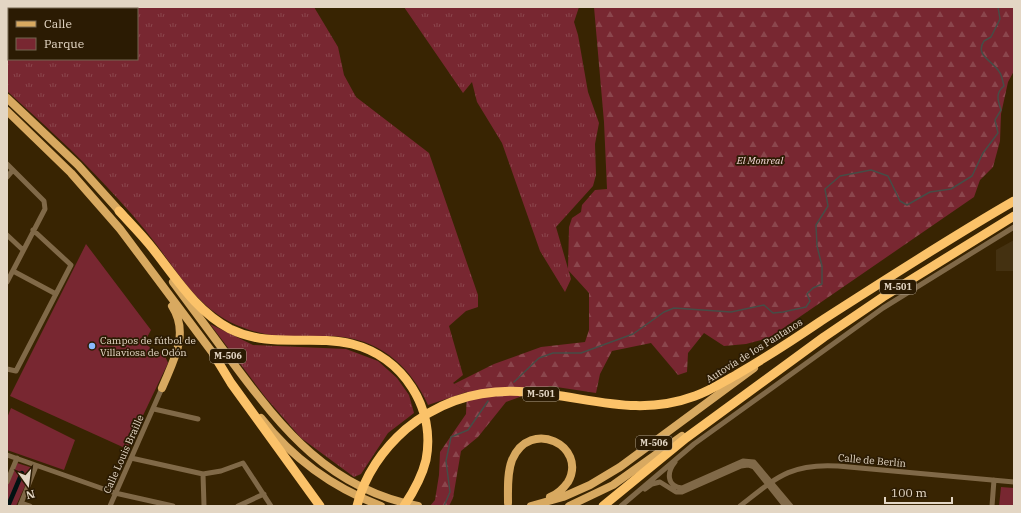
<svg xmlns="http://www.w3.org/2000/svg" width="1021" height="513" viewBox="0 0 1021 513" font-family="'IBM Plex Serif',serif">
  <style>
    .built { fill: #443111 }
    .grass { fill: url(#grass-tufts); fill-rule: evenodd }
    .forest { fill: url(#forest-firs) }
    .park { fill: #782731 }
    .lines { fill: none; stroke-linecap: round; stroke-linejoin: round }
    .stream { stroke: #464d47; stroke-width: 1.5 }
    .canal { stroke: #021212; stroke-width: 4.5 }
    .street { stroke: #806948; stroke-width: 5 }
    .primary { stroke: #d8a960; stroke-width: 8 }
    .highway { stroke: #fbc269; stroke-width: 9 }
    .poi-dot { fill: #8abafc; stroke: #2b1b03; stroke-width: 1.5 }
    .labels { text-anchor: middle; stroke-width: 3.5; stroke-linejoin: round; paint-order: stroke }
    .shield { fill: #2b1b03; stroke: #ac9e8a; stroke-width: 1 }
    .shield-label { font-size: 9px; font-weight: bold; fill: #e3d6c4 }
    .park-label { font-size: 10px; font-style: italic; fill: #f6dada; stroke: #2b1b03 }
    .poi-label { font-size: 10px; fill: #e3d6c4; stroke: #2b1b03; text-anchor: start }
    .street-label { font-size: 10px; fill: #e3d6c4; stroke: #2b1b03 }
  </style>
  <defs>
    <pattern id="grass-tufts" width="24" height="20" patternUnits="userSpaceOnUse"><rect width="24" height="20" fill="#782731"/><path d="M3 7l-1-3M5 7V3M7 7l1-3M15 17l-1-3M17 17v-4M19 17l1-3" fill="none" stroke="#8b464d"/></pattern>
    <pattern id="forest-firs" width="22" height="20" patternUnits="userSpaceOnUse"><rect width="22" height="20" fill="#782731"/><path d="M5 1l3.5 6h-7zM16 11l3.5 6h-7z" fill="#8b464d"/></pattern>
  </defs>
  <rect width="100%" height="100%" fill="#382402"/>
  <path class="built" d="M1014 240V271H996V250Z"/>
  <path class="grass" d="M7 7H314L338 47 344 75 356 97 429 153 478 295V307L466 311 449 326 463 375 453 383 467 392 428 405C412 369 383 342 343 337 327 335 310 337 294 337 272 337 250 332 230 322 197 305 178 273 156 244 141 224 124 205 107 187 76 153 41 122 7 91ZM9 9H137V59H9Z
    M404 7H579L574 22 578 35 588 92 599 123 595 144 596 175 593 186 556 227 571 279 565 292 540 251 502 143 477 102 472 82 463 93Z
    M210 324 253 345 346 349 378 361 397 378 409 395 414 413 388 433 361 474 354 477 301 438 266 398Z"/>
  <path class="forest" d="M594 7H1014V71L1008 82 1001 114 1000 141 993 167 980 180 974 197 769 338 746 344 724 346 704 333 688 353 687 372 678 375 651 343 612 351 600 374 596 393 550 386 506 402 478 437 461 451 453 498 449 506H430L435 500 439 475 440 452 466 414 467 392 454 384 494 364 541 347 585 342 589 330V293L568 270 569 227 572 218 581 212 582 205 595 190 607 189 604 122Z"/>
  <path class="park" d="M86 244 151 330 144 343 159 354 162 349 168 363 127 449 10 396Z
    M11 408 75 440 64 470 7 450V418Z
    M17 463 33 468 16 506H7V487Z
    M1001 487 1014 488V506H999Z"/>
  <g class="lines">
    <path class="stream" d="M514 382 539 358 553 353H581L633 334 664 312 674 308 731 312 764 305 773 313 783 312 806 307 810 301 807 294 813 288 822 284V266L817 246 816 225 828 206 825 189 840 176 871 170 888 176 900 201 907 205 930 192 951 189 972 176 983 153 998 133 995 120 1001 110C998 101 995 93 1004 86 1003 82 1002 76 1000 73 994 61 974 56 984 41L991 37 1000 19 998 7
      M444 506 450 492 446 461 451 437 468 430 488 401"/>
    <path class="canal" d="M8 506 22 473"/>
    <path class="street" d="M7 164 44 201 45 209 7 282
      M7 177 13 170
      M7 235 23 250
      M13 271 56 294
      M7 369 16 371 71 265 33 230
      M154 409 198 419
      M7 455 115 493 173 506
      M131 458 203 474 221 471 243 463 271 506
      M675 462C667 472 666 486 682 488L743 461 754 462 791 506
      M203 474 204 506
      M7 482 17 458
      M645 489 652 484 660 482 676 492H682L741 466 748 465 754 467 785 506
      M21 503 30 506
      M20 506 36 466
      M110 506 162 388
      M238 506 264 494
      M621 506 694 444 883 308 1014 227
      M740 506C776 478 790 463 838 466L1014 482
      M992 506 994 480"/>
    <path class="primary" d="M7 98 78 165 123 215
      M7 111 71 173 120 229 218 360
      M173 282C193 309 213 336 233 363 283 430 330 489 418 506
      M162 388C173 361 190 334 172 306
      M261 418C292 458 334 488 381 506
      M508 503C508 489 507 473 512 460 530 417 588 446 568 482 563 489 558 494 550 497
      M531 506 563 497 590 485 620 467 754 368
      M569 506 613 485 682 436"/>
    <path class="highway" d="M119 211C130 223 143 236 153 249 176 278 196 311 230 329 271 349 311 334 352 344 403 357 436 408 426 460 422 477 414 491 404 506
      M214 355 231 383 320 506
      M357 506C364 476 383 449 406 429 441 400 483 388 528 392 587 396 636 418 695 396 710 391 723 382 736 375 765 358 793 340 821 321 885 280 948 239 1014 201
      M603 506 686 438 824 337 883 297 1014 216"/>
  </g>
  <circle class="poi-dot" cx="92" cy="346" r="4"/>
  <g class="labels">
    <g class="shield">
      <rect x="880" y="280" width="36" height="14" rx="3"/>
      <rect x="210" y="349" width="36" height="14" rx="3"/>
      <rect x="523" y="387" width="36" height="14" rx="3"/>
      <rect x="636" y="436" width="36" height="14" rx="3"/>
    </g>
    <g class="shield-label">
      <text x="898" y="290">M-501</text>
      <text x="228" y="359">M-506</text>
      <text x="541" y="397">M-501</text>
      <text x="654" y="446">M-506</text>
    </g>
    <g class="park-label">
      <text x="760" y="164">El Monreal</text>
    </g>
    <g class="poi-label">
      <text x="100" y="344">Campos de fútbol de<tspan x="100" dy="12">Villaviosa de Odón</tspan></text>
    </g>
    <g class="street-label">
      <text transform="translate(754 350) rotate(-32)" y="4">Autovía de los Pantanos</text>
      <text transform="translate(123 454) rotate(-66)" y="4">Calle Louis Braille</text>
      <text transform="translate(872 460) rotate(5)" y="4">Calle de Berlín</text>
    </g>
  </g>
  <rect width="1021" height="513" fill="none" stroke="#e3d6c4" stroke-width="16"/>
  <rect x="8" y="8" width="130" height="52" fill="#2b1b03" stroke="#756650"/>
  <rect x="16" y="21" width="20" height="6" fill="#d8a960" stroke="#756650"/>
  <text x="44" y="28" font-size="12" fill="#e3d6c4">Calle</text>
  <rect x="16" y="38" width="20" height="12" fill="#782731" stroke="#756650"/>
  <text x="44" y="48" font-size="12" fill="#e3d6c4">Parque</text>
  <g transform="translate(28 485) rotate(166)" stroke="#2b1b03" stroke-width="3" paint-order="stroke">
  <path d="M0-3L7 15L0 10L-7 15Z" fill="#e3d6c4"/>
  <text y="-6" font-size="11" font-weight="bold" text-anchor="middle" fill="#e3d6c4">N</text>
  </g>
  <path d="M885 497v6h67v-6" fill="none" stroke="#e3d6c4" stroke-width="2"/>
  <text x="891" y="497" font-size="12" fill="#e3d6c4" stroke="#2b1b03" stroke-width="3" paint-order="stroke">100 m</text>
</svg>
